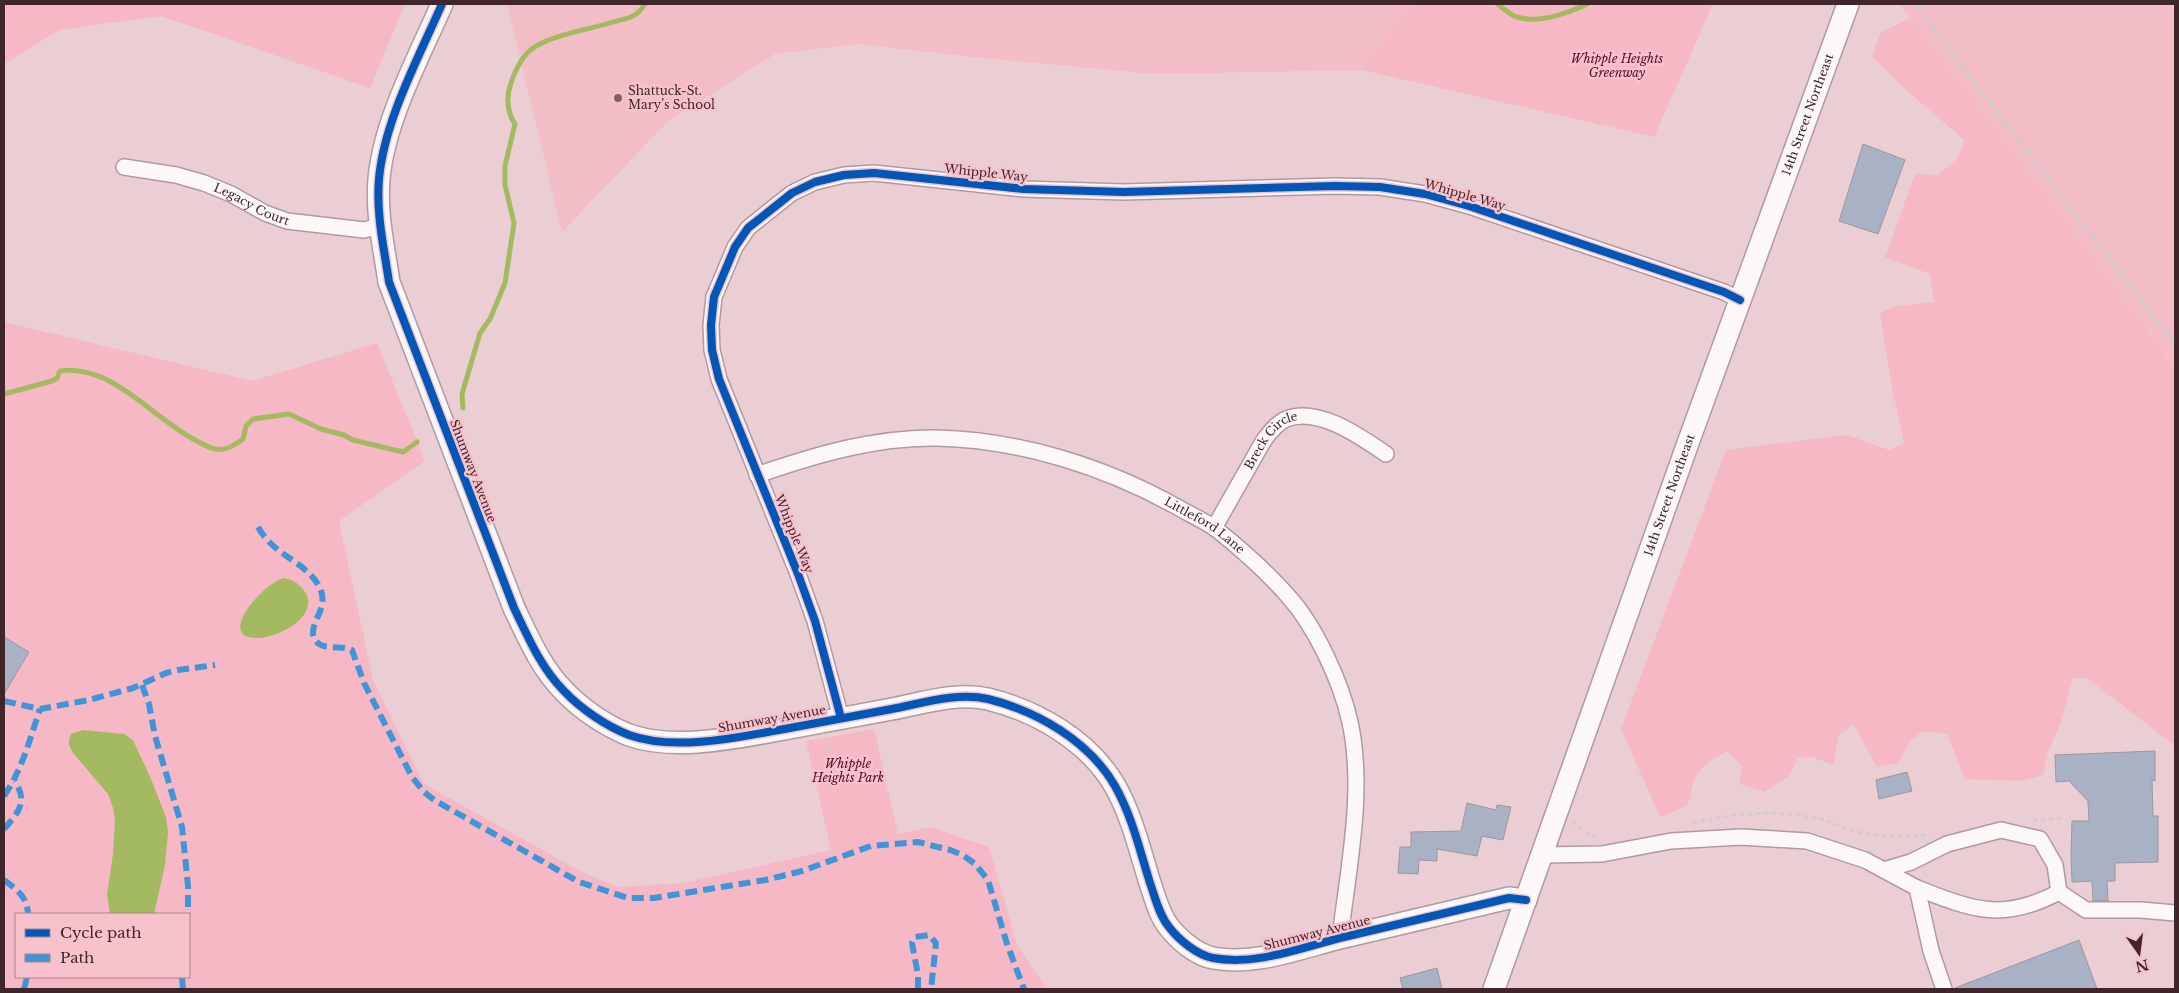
<svg xmlns="http://www.w3.org/2000/svg" width="2179" height="993" viewBox="0 0 2179 993" font-family="'Libre Baskerville',serif">
  <style>
    .built { fill: #f3bdc7 }
    .green { fill: #f5b8c4; fill-rule: evenodd }
    .water { fill: #a4ba60 }
    .lines { fill: none; stroke-linecap: round; stroke-linejoin: round }
    .stream { stroke: #a4ba60; stroke-width: 5 }
    .building { fill: #a9b2c5; stroke: #9b969f }
    .street-casing { stroke: #b2999e; stroke-width: 18 }
    .secondary-casing { stroke: #b2999e; stroke-width: 24 }
    .path { stroke: #d4cbcd; stroke-width: 3; stroke-dasharray: 4 4; stroke-linecap: butt }
    .street { stroke: #fcf8f8; stroke-width: 15 }
    .secondary { stroke: #fcf8f8; stroke-width: 21 }
    .rail { stroke: #d2cacb; stroke-width: 4; stroke-dasharray: 8 4; stroke-linecap: butt }
    .quiet { stroke: #3f95d7; stroke-width: 6; stroke-dasharray: 12 6; stroke-linecap: butt }
    .cycleway-casing { stroke: #f7c2cb; stroke-width: 11 }
    .cycleway { stroke: #0057b8; stroke-width: 8 }
    .poi-dot { fill: #7c6166; stroke: #f7c2cb; stroke-width: 2 }
    .labels { text-anchor: middle; stroke-width: 5; stroke-linejoin: round; paint-order: stroke }
    .park-label { font-size: 12px; font-style: italic; fill: #5a0626; stroke: #f7c2cb }
    .poi-label { font-size: 12px; fill: #40262b; stroke: #f7c2cb; text-anchor: start }
    .street-label { font-size: 12px; fill: #40262b; stroke: #f7c2cb }
  </style>
  <rect width="100%" height="100%" fill="#ebced3"/>
  <path class="built" d="M507 4H1410L1362 70 1153 74 973 57 858 44 775 54 667 122 562 232Z
    M1900 4H2175V370L2142 323Z"/>
  <path class="green" d="M4 4H405L370 88 161 16 59 30 4 64Z
    M1410 4H1713L1654 137 1362 70Z
    M1911 18 2142 323 2175 370V746L2087 678H2073L2060 725 2048 752 2043 775 2020 781 1965 779 1947 734 1923 731 1910 741 1898 763 1877 767 1854 725 1839 734 1833 765 1812 757 1798 758 1789 776 1764 792 1740 784 1742 766 1727 751C1716 757 1702 765 1696 776 1692 782 1691 796 1687 806L1660 817 1621 729 1726 450 1847 435 1889 450 1904 443 1891 382 1880 313 1895 306 1934 302 1930 274 1885 257 1915 174 1938 175 1958 158 1964 140 1902 86 1872 56 1881 32Z
    M4 322 252 381 377 343 425 461 339 521 373 680 424 784 582 872 618 887 684 883 831 850 806 741 874 729 898 834 931 827 989 847 1017 945 1047 989H4ZM16 914H189V977H16Z"/>
  <path class="water" d="M283 578C290 579 295 581 300 586 327 611 282 637 259 638 214 640 261 585 283 578Z
    M83 730 124 734 133 740 151 779 166 817 168 832 165 865 154 914H110L107 894 113 854 115 820 113 808 108 794 73 753C69 746 67 742 71 734Z"/>
  <g class="lines">
    <path class="stream" d="M1498 4C1503 8 1510 15 1517 17 1539 24 1568 13 1587 4
      M4 394 52 381 57 378 60 371C112 363 154 420 197 441 205 445 213 451 223 449 230 449 237 443 243 439L246 426 253 419 289 414 321 429 344 435 353 440 403 452 417 442
      M463 408 462 394 480 333 490 319 505 283 514 223 505 185V166L515 124C507 113 506 96 511 83 515 71 522 56 533 48 551 35 592 29 613 22 629 18 636 18 645 4"/>
  </g>
  <path class="building" d="M1863 144 1905 160 1878 234 1839 221Z
    M4 637 29 652 4 694Z
    M2155 751V781L2152 780 2153 816H2158V862L2115 863V881H2107L2108 901H2093L2092 881 2072 882 2071 854 2072 821H2089L2088 801 2069 781 2056 782 2055 755Z
    M1907 772 1912 791 1879 799 1876 780Z
    M1467 803 1496 810 1497 805 1511 807 1503 840 1482 836 1477 856 1437 849V861L1419 860 1418 874 1398 873 1400 847H1411V832L1461 831Z
    M2079 940 2097 989H1955V988Z
    M1437 968 1442 989H1403L1400 978Z"/>
  <g class="lines">
    <g class="street-casing">
      <g id="street">
        <path id="s1" d="M124 167 176 175 204 183 231 194 265 213 287 221 364 230 380 226"/>
        <path id="s2" d="M757 475C815 455 875 437 937 438 1021 440 1106 467 1179 508 1191 515 1205 521 1216 529 1241 549 1267 572 1288 596 1316 627 1341 682 1350 722 1365 791 1348 869 1340 938"/>
        <path id="s3" d="M1214 528 1264 440C1270 432 1277 423 1286 419 1318 406 1361 437 1386 454"/>
        <path d="M841 718 815 621 798 574 719 379 712 350 711 325 714 297 735 247 748 228 792 193 815 182 844 175 874 173 1024 189 1124 192 1335 186 1380 187 1425 194 1469 206 1724 292 1740 300"/>
        <path d="M1542 855 1602 854 1671 841 1741 837 1807 841 1865 860 1917 888 1931 951 1944 989"/>
        <path d="M1884 870 1911 862 1947 844 2001 830 2040 839 2055 865 2059 892 2086 910H2141L2175 913"/>
        <path d="M1917 888C1973 910 2003 922 2059 892"/>
      </g>
    </g>
    <g class="secondary-casing">
      <g id="secondary">
        <path d="M442 4C419 57 384 121 379 179 376 214 384 248 389 282L514 608C528 637 541 668 564 691 581 709 606 726 629 735 674 751 734 738 779 730 817 723 855 716 892 709 923 703 957 692 988 699 1037 711 1089 741 1115 786 1132 816 1140 851 1150 883 1155 897 1159 915 1169 927 1179 940 1197 955 1213 958 1257 966 1302 947 1344 937 1399 924 1454 911 1509 898L1526 900"/>
        <path id="s4" d="M1494 989 1688 443 1848 4"/>
      </g>
    </g>
    <path class="path" d="M827 739 835 776 842 774
      M2033 820 2065 818
      M1573 822 1588 834 1599 838
      M1693 823C1736 813 1778 809 1822 819 1833 822 1843 828 1854 831 1880 837 1904 838 1930 834"/>
    <use href="#street" class="street"/>
    <use href="#secondary" class="secondary"/>
    <path class="rail" d="M1917 4 1950 51 2175 344"/>
    <path class="quiet" d="M258 527C274 556 305 561 319 586 332 610 304 625 316 641 324 651 342 645 352 650L364 683 412 777 424 792 434 800 579 882 628 898H654L765 880 802 871 871 846 918 842 950 850 963 855 975 864 988 880 1007 944 1024 989
      M142 685 149 704 155 736 182 827 188 886V914
      M4 701 40 709 89 700 133 688 166 673 178 670 215 665
      M4 796C22 770 30 739 40 709
      M4 829C19 812 28 802 15 781
      M4 880C17 890 27 896 28 914
      M182 977 183 989
      M24 989 27 977
      M918 989V975L912 943 915 937 929 935 936 943 931 989"/>
    <g class="cycleway-casing">
      <path id="cycleway" d="M442 4C419 57 384 121 379 179 376 214 384 248 389 282L514 608C528 637 541 668 564 691 581 709 606 726 629 735 674 751 734 738 779 730 817 723 855 716 892 709 923 703 957 692 988 699 1037 711 1089 741 1115 786 1132 816 1140 851 1150 883 1155 897 1159 915 1169 927 1179 940 1197 955 1213 958 1257 966 1302 947 1344 937 1399 924 1454 911 1509 898L1526 900
        M841 718 815 621 798 574 719 379 712 350 711 325 714 297 735 247 748 228 792 193 815 182 844 175 874 173 1024 189 1124 192 1335 186 1380 187 1425 194 1469 206 1724 292 1740 300"/>
    </g>
    <use href="#cycleway" class="cycleway"/>
  </g>
  <circle class="poi-dot" cx="618" cy="98" r="5"/>
  <g class="labels">
    <g class="park-label">
      <text x="1617" y="63">Whipple Heights<tspan x="1617" dy="14">Greenway</tspan></text>
      <text x="848" y="768">Whipple<tspan x="848" dy="14">Heights Park</tspan></text>
    </g>
    <g class="poi-label">
      <text x="628" y="95">Shattuck-St.<tspan x="628" dy="14">Mary’s School</tspan></text>
    </g>
    <g class="street-label">
      <text dy="4" stroke="none"><textPath href="#s4" startOffset="929">14th Street Northeast</textPath></text>
      <text transform="translate(986 173) rotate(6)" y="4">Whipple Way</text>
      <text transform="translate(1465 195) rotate(16)" y="4">Whipple Way</text>
      <text dy="4" stroke="none"><textPath href="#s1" startOffset="134">Legacy Court</textPath></text>
      <text dy="4" stroke="none"><textPath href="#s3" startOffset="106">Breck Circle</textPath></text>
      <text transform="translate(473 471) rotate(69)" y="4">Shumway Avenue</text>
      <text dy="4" stroke="none"><textPath href="#s4" startOffset="524">14th Street Northeast</textPath></text>
      <text dy="4" stroke="none"><textPath href="#s2" startOffset="470">Littleford Lane</textPath></text>
      <text transform="translate(794 534) rotate(68)" y="4">Whipple Way</text>
      <text transform="translate(772 719) rotate(-10)" y="4">Shumway Avenue</text>
      <text transform="translate(1317 933) rotate(-14)" y="4">Shumway Avenue</text>
    </g>
  </g>
  <rect width="2179" height="993" fill="none" stroke="#40262b" stroke-width="10"/>
  <rect x="15" y="913" width="175" height="65" fill="#f7c2cb" stroke="#ae848b"/>
  <rect x="25" y="929" width="25" height="8" fill="#0057b8" stroke="#ae848b"/>
  <text x="60" y="938" font-size="15" fill="#40262b">Cycle path</text>
  <rect x="25" y="954" width="25" height="8" fill="#3f95d7" stroke="#ae848b"/>
  <text x="60" y="963" font-size="15" fill="#40262b">Path</text>
  <g transform="translate(2139 953) rotate(166)" stroke="#f7c2cb" stroke-width="4" paint-order="stroke">
  <path d="M0-4L9 19L0 12L-9 19Z" fill="#40262b"/>
  <text y="-8" font-size="14" font-weight="bold" text-anchor="middle" fill="#40262b">N</text>
  </g>
</svg>
